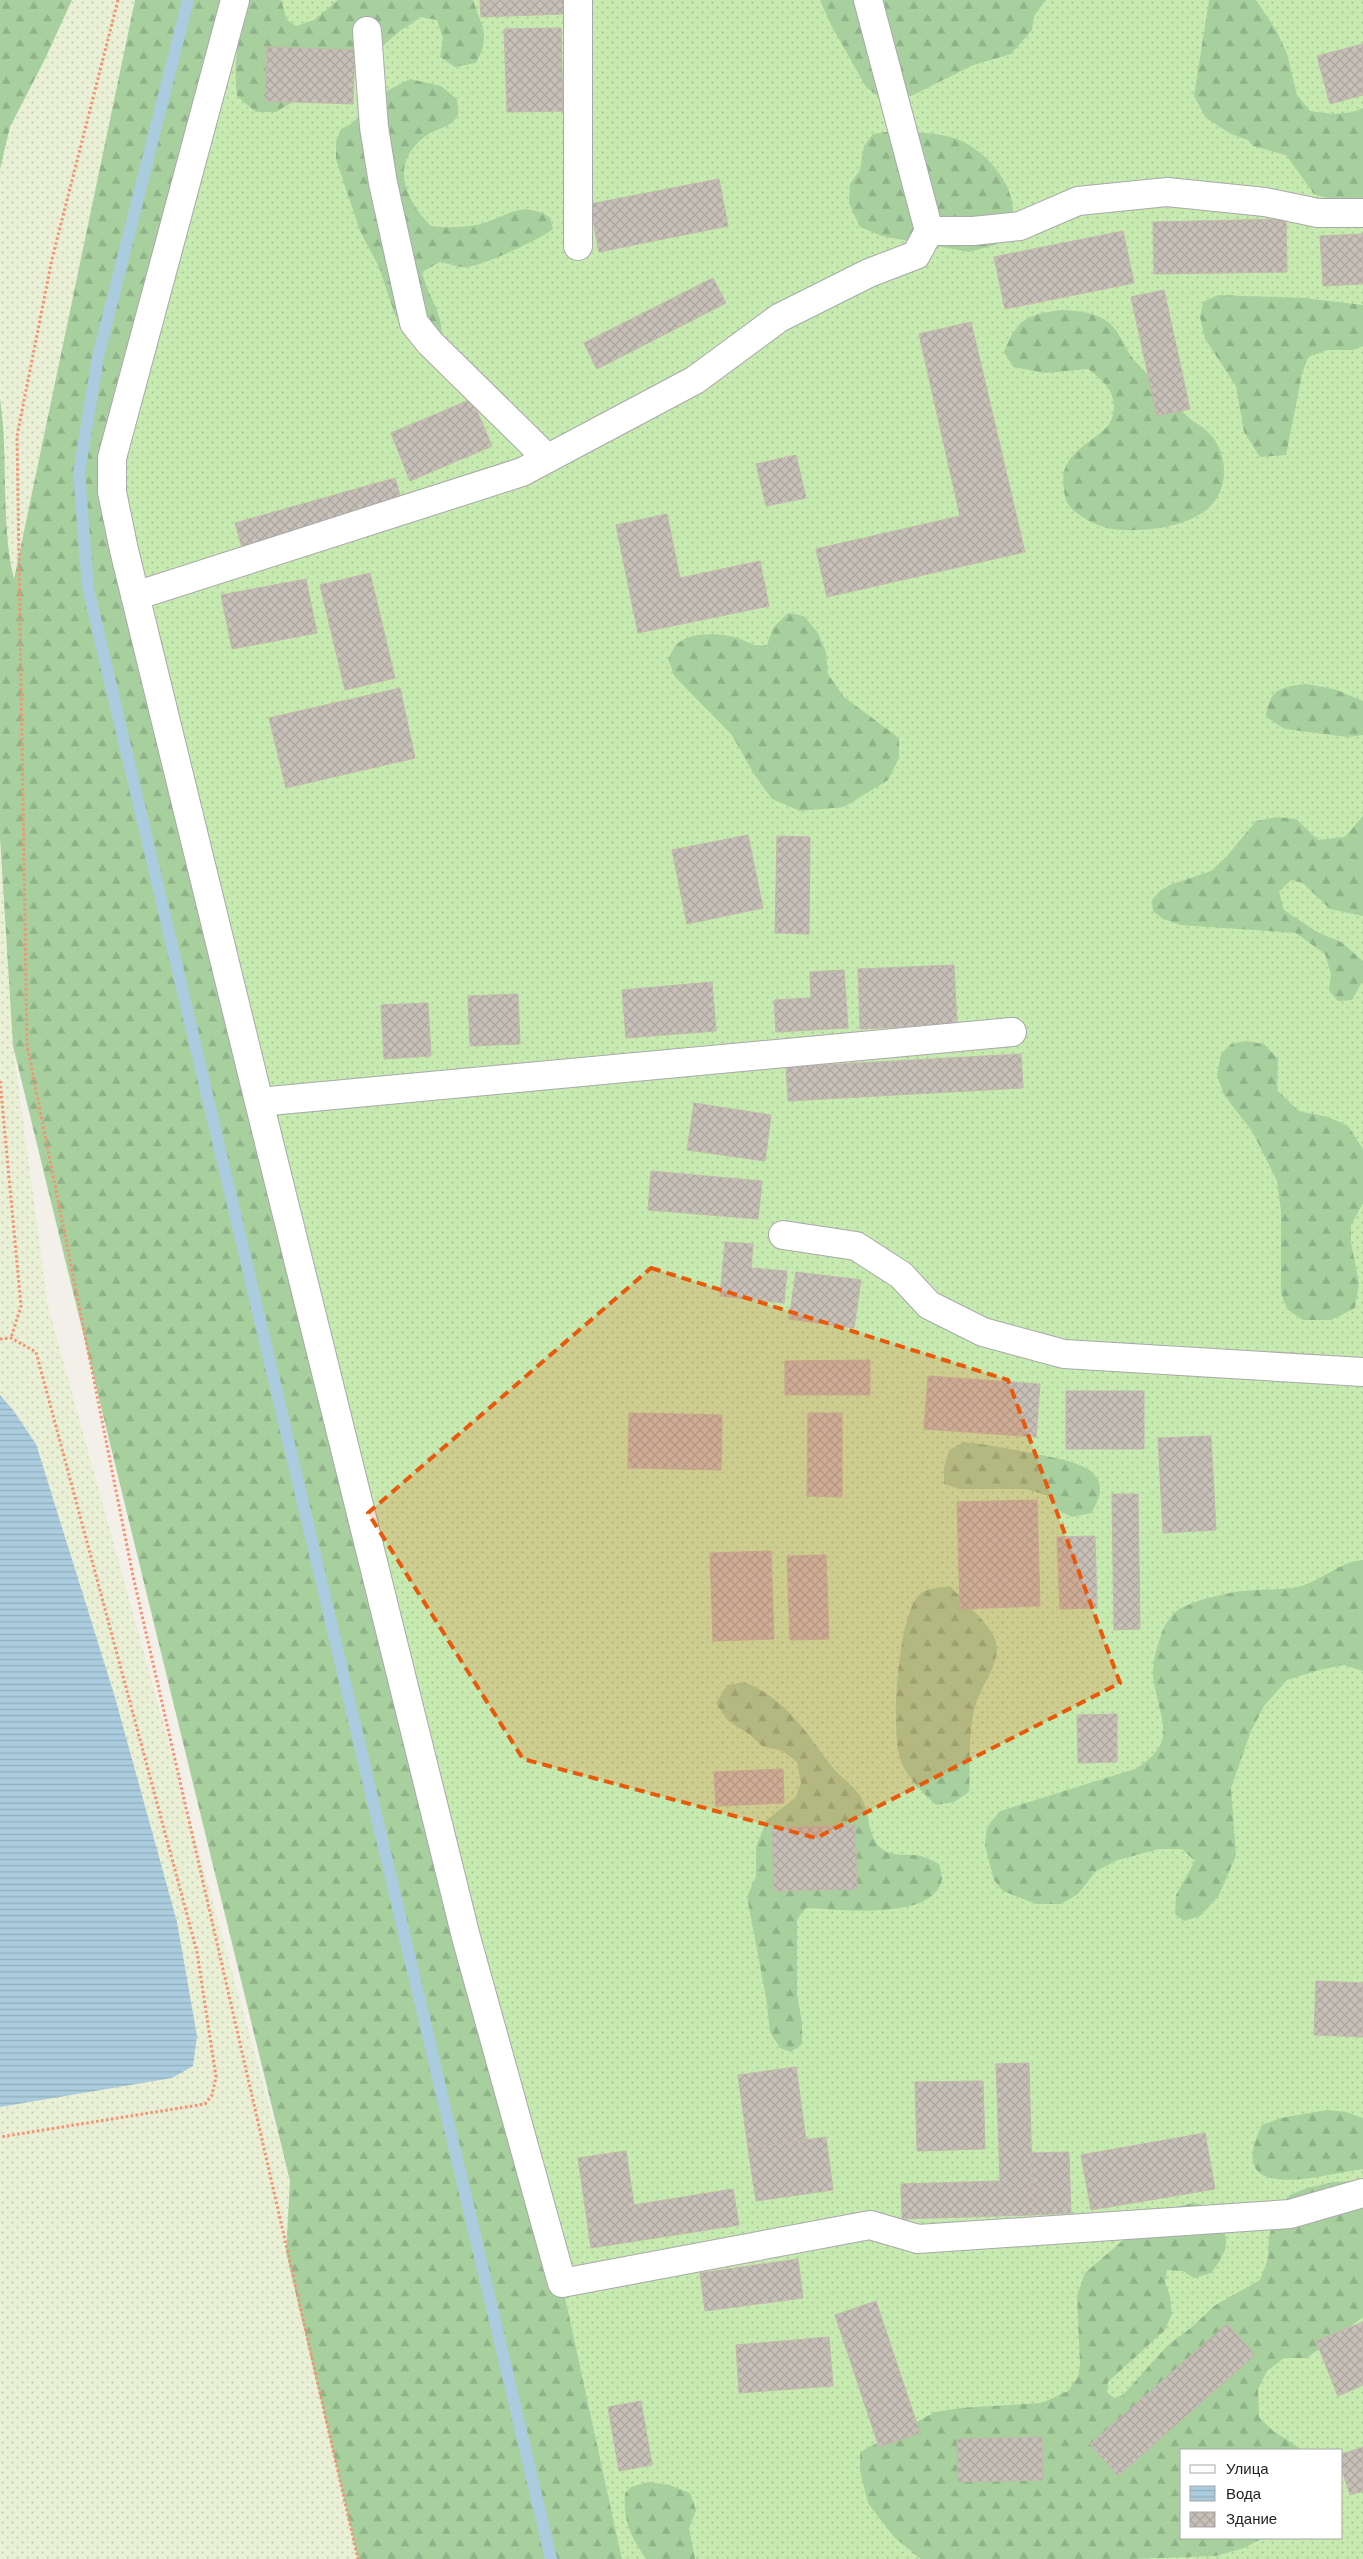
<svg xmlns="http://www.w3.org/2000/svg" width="1363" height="2559" viewBox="0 0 1363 2559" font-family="Arial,sans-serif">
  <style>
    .farmland { fill: url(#farmland-dots) }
    .grass { fill: url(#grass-dots); fill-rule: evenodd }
    .forest { fill: url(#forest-firs) }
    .water { fill: url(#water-rules) }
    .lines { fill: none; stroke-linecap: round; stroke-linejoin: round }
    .stream { stroke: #aaccde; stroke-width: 12 }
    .building { fill: url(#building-cross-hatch); stroke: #c3b9ab }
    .minor-casing { stroke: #a9a9a9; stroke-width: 30 }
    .path { stroke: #f89173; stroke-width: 3; stroke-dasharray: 2.5 2.5; stroke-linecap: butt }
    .minor { stroke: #fff; stroke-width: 28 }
    .marked { fill: #e8590c; fill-opacity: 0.2; stroke: #e8590c; stroke-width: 4; stroke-dasharray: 10 6; stroke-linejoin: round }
  </style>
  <defs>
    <pattern id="farmland-dots" width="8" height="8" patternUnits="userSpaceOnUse" patternTransform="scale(1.25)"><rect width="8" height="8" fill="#eaf0d5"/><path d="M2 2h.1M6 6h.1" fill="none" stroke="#c8ceb7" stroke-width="1.8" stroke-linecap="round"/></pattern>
    <pattern id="grass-dots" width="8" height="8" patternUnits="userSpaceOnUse" patternTransform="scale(1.25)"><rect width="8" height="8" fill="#c6eab0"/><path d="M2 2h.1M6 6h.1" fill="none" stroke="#aac897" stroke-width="1.8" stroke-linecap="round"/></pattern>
    <pattern id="forest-firs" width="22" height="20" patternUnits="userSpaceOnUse" patternTransform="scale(1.25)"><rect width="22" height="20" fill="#a7d09e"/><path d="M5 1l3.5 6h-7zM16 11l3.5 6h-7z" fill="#8fb288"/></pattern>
    <pattern id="water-rules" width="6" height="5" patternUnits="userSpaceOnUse" patternTransform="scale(1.25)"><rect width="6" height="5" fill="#aaccde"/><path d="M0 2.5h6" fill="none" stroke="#92afbe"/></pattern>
    <pattern id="building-cross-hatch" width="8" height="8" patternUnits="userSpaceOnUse" patternTransform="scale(1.25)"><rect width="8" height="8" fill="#c7c0b8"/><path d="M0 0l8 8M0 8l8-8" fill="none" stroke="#aba59e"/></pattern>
  </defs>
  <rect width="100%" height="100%" fill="#f2f0e9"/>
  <path class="farmland" d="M0 0H135L14 580 0 498Z
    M0 838 13 1046 48 1306 290 2181 286 2252 358 2559H0Z"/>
  <path class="grass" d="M235 0H1363V2559H622L562 2283 112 492ZM1182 2450H1342V2538H1182Z"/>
  <path class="forest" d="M0 0H72L45 59 10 127 0 169Z
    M135 0H235L112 458 562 2283 622 2559H358L286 2252 290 2181 13 1046 0 838V399C9 458 0 521 14 579Z
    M248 0H281L287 20 296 26 314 20 338 0H473C482 27 491 36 476 63L455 67 440 57 443 38 437 20 421 17 400 31 378 50 276 112H256L237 96C233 65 238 30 248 0Z
    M820 0H1046L1034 16 1032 30 1011 54 973 65 911 96 882 99 866 87 831 25Z
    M1209 0H1256L1276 30 1287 54 1297 95 1310 111C1328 114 1346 116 1363 108V202L1343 203 1314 194 1286 155 1253 146 1248 140 1231 134 1206 118 1194 96Z
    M410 79 441 86 457 99C457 103 459 110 458 114 454 126 440 128 430 133 389 159 402 197 431 226 447 228 464 228 481 224 510 216 519 200 550 217L553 229C541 239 482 266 467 267 458 268 448 263 440 262L422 272C428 297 442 310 442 337L414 343 403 331 395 315 379 267 360 231 336 159V142L341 129 351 124 387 91Z
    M886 132C909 133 937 131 959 140 986 151 1016 185 1013 217 1013 224 1008 232 1006 239L995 245 969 252 882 236 860 227 849 203 850 184 860 170 864 146 873 134Z
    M1218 295 1304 298 1363 305V346L1353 350H1327L1308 357 1302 374 1286 455 1260 457 1244 432 1236 386 1205 339 1200 317 1203 302Z
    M1061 310C1077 311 1091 311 1105 320 1121 330 1123 348 1136 362 1152 379 1168 397 1185 414 1192 422 1202 425 1209 433 1229 453 1230 492 1206 510 1184 527 1150 531 1123 530 1105 530 1085 521 1072 509 1066 503 1065 498 1064 489 1056 446 1108 441 1113 415 1118 393 1103 380 1088 369L1044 373 1013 367 1004 352C1018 318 1026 315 1061 310Z
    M788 613 804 616 818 633 826 652 828 674 844 697 899 738V758L888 780 844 807 800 811 772 799 754 774 732 735 675 677 668 659C671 655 673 648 676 645 690 631 720 633 737 638 749 642 755 648 767 645L773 628Z
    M1306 684 1334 689 1363 701V735L1348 737 1285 729 1266 717C1269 689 1281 687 1306 684Z
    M1363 816V916L1330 909 1303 883 1291 880 1279 892 1284 910 1317 932 1341 942 1363 961V980L1352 1000 1338 1001 1329 991 1331 974 1325 954 1296 933 1181 925 1163 919 1153 911 1152 900 1161 890 1170 885 1211 871 1227 856 1256 821 1277 817 1296 819 1318 840 1345 837Z
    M1246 1041 1264 1044 1278 1059 1277 1090 1299 1111 1328 1117 1348 1126 1363 1149V1203L1351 1225V1243L1359 1283 1355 1308 1331 1320H1303L1287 1309 1281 1293V1211L1277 1181 1252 1131 1224 1095 1217 1075 1221 1054 1231 1044Z
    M964 1442C989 1445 1012 1449 1036 1454 1069 1461 1121 1467 1091 1513L1072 1517 1056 1509 1052 1497 1026 1489H959L944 1484V1468L949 1450Z
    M1363 1560V1671L1344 1665 1319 1670 1287 1680 1264 1706 1251 1731 1231 1788 1236 1856 1218 1897 1200 1916 1184 1921 1175 1914 1176 1895 1195 1861 1182 1849H1159L1118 1860 1096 1871 1078 1894 1061 1904H1036L1003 1891 994 1880 985 1846 987 1827 1000 1811 1135 1769C1178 1743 1161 1723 1154 1683 1151 1667 1156 1650 1161 1635 1163 1626 1173 1612 1181 1608 1202 1598 1232 1591 1255 1590 1268 1589 1283 1590 1297 1587 1321 1582 1338 1562 1363 1560Z
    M950 1586C962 1600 989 1623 995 1639 1002 1661 984 1681 977 1700 967 1728 971 1762 969 1792L954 1802 936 1805C923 1793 909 1779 902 1764 889 1738 898 1617 918 1596 926 1588 939 1588 950 1586Z
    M744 1682C786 1698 807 1734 833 1768 842 1779 855 1786 862 1799 870 1813 867 1836 881 1848 892 1858 908 1853 921 1856 927 1858 933 1861 939 1864 940 1868 942 1875 942 1879 934 1922 837 1909 806 1908L797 1919V1994L802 2023V2044L791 2052 780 2048 770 2032 766 1997 747 1897 756 1876V1847L767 1820 796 1797 801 1783 797 1762 783 1751 762 1746 749 1734 728 1721 716 1703 727 1685Z
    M1327 2110 1346 2112 1363 2118V2169C1323 2174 1221 2207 1262 2125L1281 2118Z
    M1357 2181 1363 2183V2317L1307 2358H1284L1267 2371 1258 2389 1259 2417 1273 2431 1298 2447 1299 2450H1182V2538H1263L1244 2548 1216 2556 1130 2559H921L894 2537 868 2503 860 2471V2452L935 2412 960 2408 1042 2403 1068 2391 1078 2377 1080 2365 1077 2296 1085 2273 1127 2237 1147 2213 1194 2203 1212 2207C1229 2237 1233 2245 1211 2273L1194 2278 1183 2271 1167 2270 1165 2282 1170 2296 1172 2314 1165 2330 1108 2382 1107 2392 1114 2398 1123 2395 1168 2345 1192 2327 1214 2306 1260 2280 1268 2259 1269 2235 1284 2202 1290 2195 1307 2188 1334 2182Z
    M648 2482 669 2485 690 2493 696 2510 689 2528 695 2559H646C631 2537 623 2521 625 2493L631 2487Z"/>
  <path class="water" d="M0 1395 13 1410 36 1444 114 1694 177 1922 197 2036 193 2066 172 2078 0 2107Z"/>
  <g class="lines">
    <path class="stream" d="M188 0 98 357 79 473 88 588 551 2559"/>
  </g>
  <path class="building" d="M480 0H565V14L481 17Z
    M561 28 563 111 507 112 504 29Z
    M1363 44V95L1330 104 1317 56Z
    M267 47 355 50 353 104 265 101Z
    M719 179 728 226 599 252 590 204Z
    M1286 219 1287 272 1154 274 1153 222Z
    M1123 231 1134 283 1005 309 994 257Z
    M1363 234V284L1323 286 1320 236Z
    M713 278 726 303 597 369 584 343Z
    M1164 290 1190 409 1157 416 1131 297Z
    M971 322 1025 552 827 597 816 549 960 516 919 334Z
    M472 399 492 446 410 481 391 433Z
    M796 455 806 498 766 506 756 464Z
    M395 478 402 502 242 548 235 523Z
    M667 514 680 578 760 561 769 606 638 633 616 525Z
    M370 573 395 678 345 690 320 585Z
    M306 579 317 633 232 649 221 595Z
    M400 688 415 758 286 788 269 718Z
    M748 835 763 908 687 924 672 850Z
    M777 836 810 837 809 934 775 933Z
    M954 965 957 1024 860 1029 858 969Z
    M844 970 848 1028 776 1032 774 1000 811 998 810 972Z
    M712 982 716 1031 626 1038 622 990Z
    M518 994 520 1044 470 1046 468 996Z
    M428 1003 431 1056 384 1059 381 1005Z
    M1021 1054 1023 1088 788 1101 786 1067Z
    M694 1103 771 1115 765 1161 687 1150Z
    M651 1171 762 1181 758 1219 648 1210Z
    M725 1242 753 1244 751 1268 787 1271 784 1303 720 1296Z
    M796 1272 861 1280 854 1328 789 1319Z
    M870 1360V1395H785V1361Z
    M928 1376 1040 1384 1036 1437 924 1429Z
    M1066 1391H1144V1449H1066Z
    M629 1413 722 1415 721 1470 628 1468Z
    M808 1413H842V1497L807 1496Z
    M1211 1436 1216 1530 1163 1533 1158 1438Z
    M1112 1494H1138L1140 1629 1114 1630Z
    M1037 1500 1040 1606 960 1609 957 1502Z
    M1095 1536 1097 1608 1060 1609 1057 1537Z
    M771 1551 774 1639 713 1641 710 1553Z
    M826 1555 829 1639 790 1640 787 1556Z
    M1117 1714V1762L1078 1763 1077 1715Z
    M783 1769 784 1803 716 1806 714 1772Z
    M855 1825 857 1889 774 1891 772 1828Z
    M1316 1981 1363 1983V2037L1314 2035Z
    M1029 2063 1033 2215 902 2219 901 2184 1000 2181 996 2064Z
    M796 2067 806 2140 748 2148 738 2075Z
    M983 2081 985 2149 917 2151 915 2082Z
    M1205 2133 1215 2189 1091 2210 1081 2155Z
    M826 2137 833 2190 756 2201 748 2148Z
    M626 2151 634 2205 733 2189 739 2225 591 2248 578 2158Z
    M1069 2152 1071 2213 1033 2215 1031 2153Z
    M798 2259 803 2298 705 2311 700 2273Z
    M876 2301 920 2433 879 2447 835 2315Z
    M1363 2322V2385L1338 2396 1316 2341Z
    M1227 2324 1255 2355 1118 2476 1090 2444Z
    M829 2337 833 2386 739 2393 736 2345Z
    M641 2401 652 2465 619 2471 608 2407Z
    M1042 2437 1043 2480 958 2482 957 2439Z
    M1363 2447V2491L1350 2495 1342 2470V2454Z"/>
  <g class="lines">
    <g class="minor-casing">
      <path id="minor" d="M235 0 112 458V492L124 550 259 1102 1012 1032
        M578 0V246
        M367 31 374 127 383 183 414 323 430 343 547 458
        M929 231H973L1020 226 1078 201 1167 192 1265 202 1318 213H1363
        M135 596 522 472 695 380 779 318 869 273 916 255 929 231 868 0
        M259 1102 466 1937 562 2283 870 2225 918 2239 1290 2214 1363 2193
        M783 1235 856 1246 901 1275 929 1305 983 1332 1064 1354 1363 1372"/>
    </g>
    <path class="path" d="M118 0 52 259 17 436 27 1045 133 1576 358 2559
      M0 1081 21 1306 11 1338
      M0 1339 11 1338 36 1352 197 1952 216 2077 212 2095 205 2104 0 2137"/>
    <use href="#minor" class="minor"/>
  </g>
  <path class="marked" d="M651 1268 1008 1380 1120 1683 816 1838 523 1759 368 1513Z"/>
  <rect x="1180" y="2449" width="162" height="90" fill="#ffffff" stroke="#a7a7a7"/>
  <rect x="1190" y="2465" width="25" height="8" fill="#ffffff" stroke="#a7a7a7"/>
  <text x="1226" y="2474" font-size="15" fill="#222222">Улица</text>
  <rect x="1190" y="2486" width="25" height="15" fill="url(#water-rules)" stroke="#a7a7a7"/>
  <text x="1226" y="2499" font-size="15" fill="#222222">Вода</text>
  <rect x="1190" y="2512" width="25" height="15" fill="url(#building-cross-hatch)" stroke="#a7a7a7"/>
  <text x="1226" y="2524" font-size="15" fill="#222222">Здание</text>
</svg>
